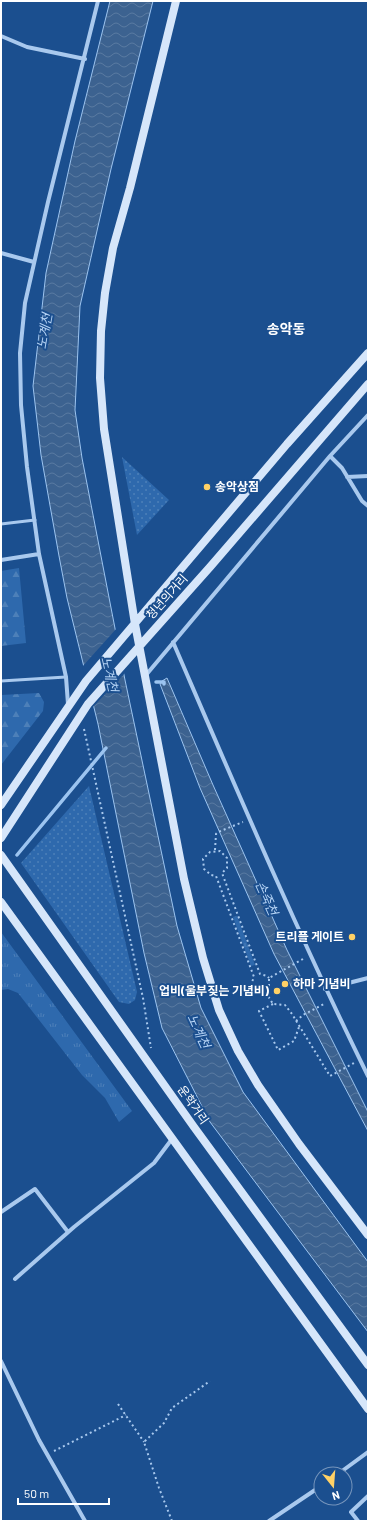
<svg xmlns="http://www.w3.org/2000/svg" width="369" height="1522" viewBox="0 0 369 1522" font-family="Barlow,'Noto Sans KR',sans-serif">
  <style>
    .grass { fill: url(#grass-tufts) }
    .forest { fill: url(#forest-firs) }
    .park { fill: url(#park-dots) }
    .water { fill: url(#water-waves); stroke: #9cc4f0 }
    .pier { fill: #1b4f8f }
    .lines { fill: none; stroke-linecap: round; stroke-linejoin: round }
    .stream { stroke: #9cc4f0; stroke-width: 3.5 }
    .path { stroke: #a9c9ee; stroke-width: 2; stroke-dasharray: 2 3; stroke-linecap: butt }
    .lane { stroke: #a9c9ee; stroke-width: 3 }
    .street { stroke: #a9c9ee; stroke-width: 4 }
    .secondary { stroke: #d6e6fa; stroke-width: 8 }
    .poi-dot { fill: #ffd166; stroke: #1b4f8f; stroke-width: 1.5 }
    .labels { text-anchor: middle; stroke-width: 4; stroke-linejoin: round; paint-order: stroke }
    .poi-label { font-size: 12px; font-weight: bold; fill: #fff; stroke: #1b4f8f; text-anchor: start }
    .street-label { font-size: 12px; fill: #fff; stroke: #1b4f8f }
    .water-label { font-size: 13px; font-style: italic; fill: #b5d3f5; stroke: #1b4f8f }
    .quarter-label { font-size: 14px; font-weight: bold; fill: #fff; stroke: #1b4f8f }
  </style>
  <defs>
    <pattern id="grass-tufts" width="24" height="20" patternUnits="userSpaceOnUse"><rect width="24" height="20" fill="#2e69ad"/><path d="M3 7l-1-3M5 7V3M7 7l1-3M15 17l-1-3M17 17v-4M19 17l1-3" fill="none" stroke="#4d80b9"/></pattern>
    <pattern id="forest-firs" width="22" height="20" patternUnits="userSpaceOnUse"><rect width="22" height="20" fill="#2e69ad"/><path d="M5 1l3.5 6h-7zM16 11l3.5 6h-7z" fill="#4d80b9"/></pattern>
    <pattern id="park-dots" width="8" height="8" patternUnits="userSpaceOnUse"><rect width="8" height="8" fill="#2e69ad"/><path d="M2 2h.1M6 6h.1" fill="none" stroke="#4d80b9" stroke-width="1.8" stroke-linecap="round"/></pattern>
    <pattern id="water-waves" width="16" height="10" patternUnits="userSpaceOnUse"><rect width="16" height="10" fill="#3c6290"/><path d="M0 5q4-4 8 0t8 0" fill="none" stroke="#597aa1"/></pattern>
  </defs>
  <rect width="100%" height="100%" fill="#1b4f8f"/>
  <path class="grass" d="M237 916 255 965 251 966 233 917Z
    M1 932 132 1111 119 1122 105 1098 82 1075 18 993 8 989 1 990Z"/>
  <path class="forest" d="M19 568 26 643 1 646V571Z
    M39 693 44 702 43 711 1 765V695Z"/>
  <path class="park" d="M122 457 169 500 137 535Z
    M89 786 137 992 135 1000 129 1004 119 1002 21 863Z"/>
  <path class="water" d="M110 1H153L111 169 80 306 75 410 82 458 125 680 177 926 201 1008 243 1092 368 1262V1332L210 1122 162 1028 144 953 98 724 67 598 59 556 41 455 33 386 46 273 75 141Z
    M167 678 213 785 287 950 368 1112V1131L274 954 200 788 160 684 162 681Z"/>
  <path class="pier" d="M117 628 126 672 92 708 82 667Z"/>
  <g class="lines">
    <path class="stream" d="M156 682H164V684
      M17 855 106 748"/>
    <path class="path" d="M84 729 143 998 151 1048
      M215 850 216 834 218 832 243 822
      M303 959 269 978V986L265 991 273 1004 285 1005 292 1014 330 1076 354 1063
      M265 991 258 992C252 988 251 983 254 977L216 876 211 875 204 869 203 859 210 852 220 851 227 858V868L222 873 260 974 267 976 269 978
      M273 1004 259 1011 278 1050 294 1041 299 1027
      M296 1021 303 1015 324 1004
      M118 1404 144 1442
      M54 1451 126 1415
      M172 1521 159 1488 144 1442 164 1423 172 1408 210 1381"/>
    <path class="lane" d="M1 524 35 520
      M1 681 66 677"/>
    <path class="street" d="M1 36 27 47 85 59
      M1 253 34 262
      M368 415 330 456 342 468 362 501 368 506
      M347 477 368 476
      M1 560 39 554
      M173 642C236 788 298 934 368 1076
      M146 675 330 456
      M68 704 66 677 39 554 27 467 21 405 20 353 25 303 48 202 98 1
      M325 989 368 978
      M1 1212 35 1189 68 1232
      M15 1279 74 1227 154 1163 172 1139
      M1 1361 39 1440 85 1521
      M338 1474 368 1452
      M269 1521 321 1486
      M358 1521 351 1512 368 1496"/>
    <path class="secondary" d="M176 1 130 188 113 248 105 293 101 331 100 378 104 429 135 624 184 879 203 958 219 1010 238 1051 258 1085 299 1144 368 1235
      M1 805 86 681 287 444 368 353
      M1 838 88 704 210 567 368 384
      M1 855 194 1127 368 1365
      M1 902 368 1409"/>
  </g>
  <g class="poi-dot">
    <circle cx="207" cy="487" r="4"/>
    <circle cx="352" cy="937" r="4"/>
    <circle cx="285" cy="984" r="4"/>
    <circle cx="277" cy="991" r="4"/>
  </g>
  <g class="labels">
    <g class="poi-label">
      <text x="215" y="491">송악상점</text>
      <text x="344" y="941" text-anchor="end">트리플 게이트</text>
      <text x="293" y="988">하마 기념비</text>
      <text x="269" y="995" text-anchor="end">업비(울부짖는 기념비)</text>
    </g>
    <g class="street-label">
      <text transform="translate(167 597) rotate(-48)" y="4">청년의거리</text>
      <text transform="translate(193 1105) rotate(55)" y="4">운학거리</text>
    </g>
    <g class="water-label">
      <text transform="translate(44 331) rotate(-80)" y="5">노계천</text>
      <text transform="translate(110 674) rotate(77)" y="5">노계천</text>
      <text transform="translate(267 898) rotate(66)" y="5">손죽천</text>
      <text transform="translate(199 1031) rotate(65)" y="5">노계천</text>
    </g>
    <g class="quarter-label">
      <text x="286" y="334">송악동</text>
    </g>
  </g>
  <rect width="369" height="1522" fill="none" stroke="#ffffff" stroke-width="4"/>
  <g transform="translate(333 1486) rotate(163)"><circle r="19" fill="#1b4f8f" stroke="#7695bc"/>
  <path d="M0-3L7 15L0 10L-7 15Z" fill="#ffd166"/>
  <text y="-6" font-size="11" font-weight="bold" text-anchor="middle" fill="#ffffff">N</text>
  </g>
  <path d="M18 1498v6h91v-6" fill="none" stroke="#ffffff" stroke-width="2"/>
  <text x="24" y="1498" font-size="12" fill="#ffffff" stroke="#1b4f8f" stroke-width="3" paint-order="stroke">50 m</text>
</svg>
